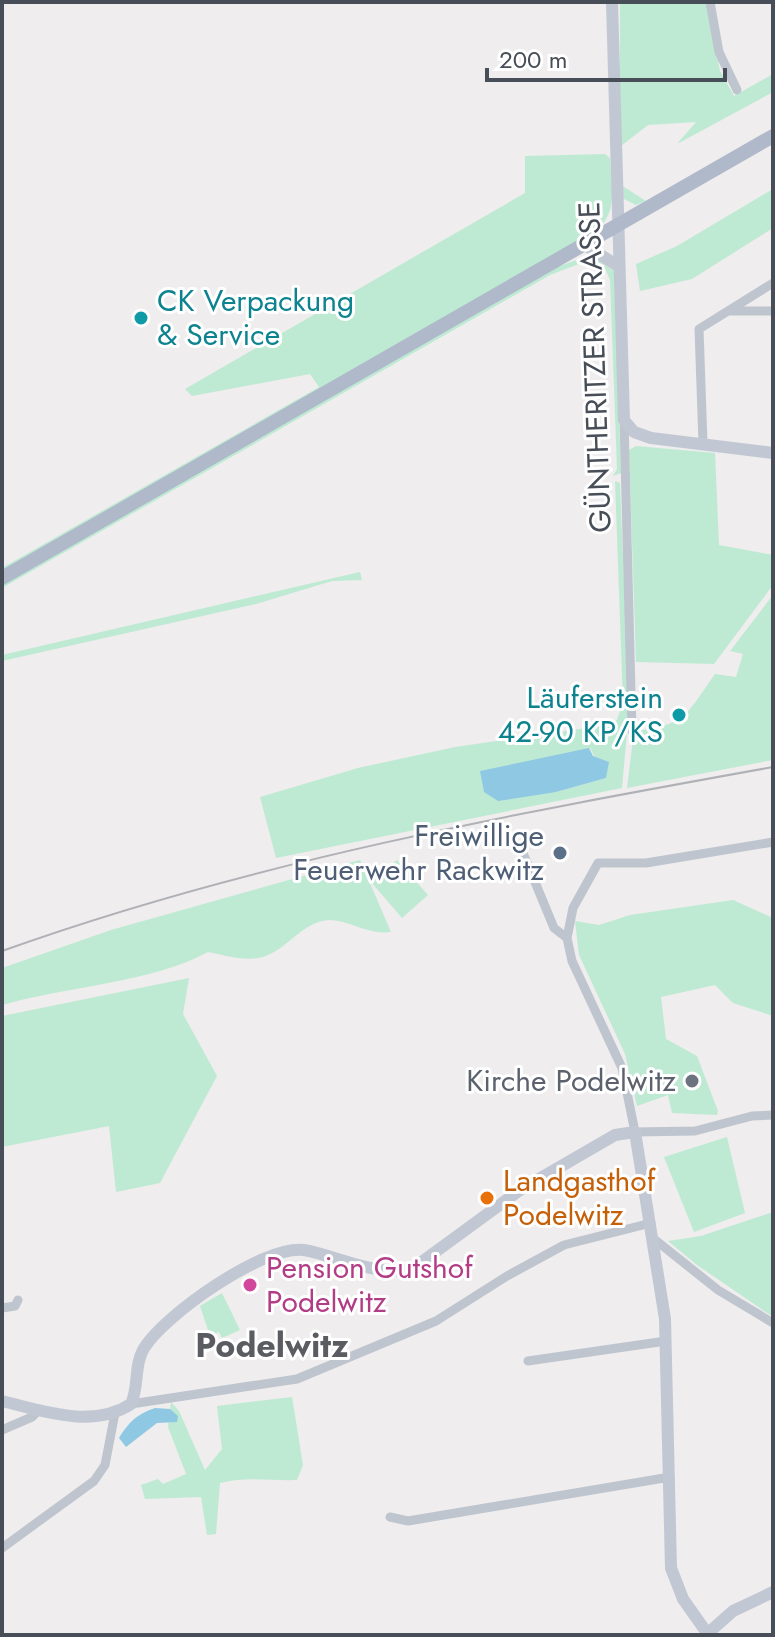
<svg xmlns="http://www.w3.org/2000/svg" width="775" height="1637" viewBox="0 0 775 1637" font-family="Jost,sans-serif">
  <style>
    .green { fill: #beead4; fill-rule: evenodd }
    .water { fill: #8fc8e3 }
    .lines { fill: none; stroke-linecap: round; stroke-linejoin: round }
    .street { stroke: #bfc5ce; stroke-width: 9 }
    .secondary { stroke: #c1c8d4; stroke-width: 12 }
    .primary { stroke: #afb9c9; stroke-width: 14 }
    .rail { stroke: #afb1b6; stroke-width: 2 }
    .culture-dot { fill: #0f9aa8; stroke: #fff; stroke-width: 3 }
    .service-dot { fill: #5c6f8a; stroke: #fff; stroke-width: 3 }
    .worship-dot { fill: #6b7280; stroke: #fff; stroke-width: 3 }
    .food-dot { fill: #e8710a; stroke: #fff; stroke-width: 3 }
    .hotel-dot { fill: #d1479c; stroke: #fff; stroke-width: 3 }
    .labels { text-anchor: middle; stroke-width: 6; stroke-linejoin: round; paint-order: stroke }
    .culture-label { font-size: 30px; fill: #0d838f; stroke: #fff; text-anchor: start }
    .street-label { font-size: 30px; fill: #474e58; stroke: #fff }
    .service-label { font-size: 30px; fill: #4e5e75; stroke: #fff; text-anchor: end }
    .worship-label { font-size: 30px; fill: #5b616d; stroke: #fff; text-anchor: end }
    .food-label { font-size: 30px; fill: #c56008; stroke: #fff; text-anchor: start }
    .hotel-label { font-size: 30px; fill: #b23c85; stroke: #fff; text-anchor: start }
    .quarter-label { font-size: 34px; font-weight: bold; fill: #5a5c61; stroke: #fff }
  </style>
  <rect width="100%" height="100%" fill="#efeded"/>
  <path class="green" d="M620 2H706L720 71 734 96 773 74V92L677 144 696 122 648 125 621 146V185L646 201 636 205 624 199 620 189Z
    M605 154 610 158C611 184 619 213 596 230L2 573V568L319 387 310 374 192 396 185 389 525 193V156Z
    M773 189V228L692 279 640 291 636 264 677 246Z
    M591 255 614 271 621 473 613 476 617 469 610 280 605 268 589 260 550 275 2 588V583L548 270Z
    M636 446 715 453 719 545 773 555V585L714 664 636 662 629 450Z
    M615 481 620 483 629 710 622 788 276 858 260 797 358 768 455 747 607 725 617 720 623 702ZM590 748 606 778 556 792Z
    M360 572 362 580 332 581 256 604 2 661V655Z
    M773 595V760L627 788 634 731C686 725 686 715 715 674L736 677 743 654 730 651Z
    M360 860 391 932C368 935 351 921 330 920 302 920 285 954 258 958 241 961 224 955 208 952 154 982 64 987 2 1005V968L111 930Z
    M397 860 428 895 402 918 371 882Z
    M733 900 773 918V1016L733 1003 715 985 661 997 666 1039 697 1056 718 1111 717 1115 672 1113 668 1095 637 1106 625 1054 579 955 575 921 599 925 630 915Z
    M189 978 183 1014 217 1076 160 1183 116 1192 109 1126 2 1147V1016Z
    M727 1137 745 1213 694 1232 664 1157Z
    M773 1212V1317L697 1265 668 1241 701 1236Z
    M222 1293 240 1330 222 1338 219 1332 210 1336 200 1306Z
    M292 1397 303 1465 297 1480C271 1481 245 1476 220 1483L216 1534 207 1535 201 1497 145 1499 141 1485 158 1479 163 1484 186 1474 168 1427 171 1402 179 1411 205 1470 222 1449 217 1406Z"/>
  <path class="water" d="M589 748 593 756 609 762 606 778 556 792 498 801 484 792 480 771Z
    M155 1408 170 1409 178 1416 177 1422 157 1423 126 1447 119 1438C129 1422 137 1414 155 1408Z"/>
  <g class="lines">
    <path class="street" d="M710 2 719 52 737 90
      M730 311H773
      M624 420 632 731
      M703 443 699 329 773 283
      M773 842 646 863H598L573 908 567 938 572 961 622 1068 635 1132 695 1131 752 1116 773 1115
      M523 853 554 928 567 938
      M654 1239 718 1290 773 1323
      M2 1308 15 1306 18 1300
      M528 1361 666 1341
      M131 1404 297 1379 436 1321 507 1276 564 1245 651 1223
      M2 1430 32 1417 38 1411
      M390 1517 408 1521 670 1477
      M2 1548 94 1481 105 1465 115 1413"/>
    <path class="secondary" d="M612 2 624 420 634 432 651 438 773 453
      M585 245 618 266
      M2 1401C43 1411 93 1429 131 1404 139 1387 134 1366 143 1350 162 1316 265 1244 304 1250 338 1256 376 1277 412 1269L520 1190 615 1135 635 1132 665 1319 671 1568 683 1599 707 1633
      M706 1635 733 1611 773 1592"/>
    <path class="primary" d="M2 578 773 136"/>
    <path class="rail" d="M2 951C253 861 512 814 773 767"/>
  </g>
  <g class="culture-dot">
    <circle cx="141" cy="318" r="8"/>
    <circle cx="679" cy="715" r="8"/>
  </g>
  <circle class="service-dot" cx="560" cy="853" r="8"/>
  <circle class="worship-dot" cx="692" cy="1081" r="8"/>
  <circle class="food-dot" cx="487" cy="1198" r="8"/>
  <circle class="hotel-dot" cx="250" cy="1285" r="8"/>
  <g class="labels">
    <g class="culture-label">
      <text x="157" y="311">CK Verpackung<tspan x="157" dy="34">&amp; Service</tspan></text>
      <text x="663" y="708" text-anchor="end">Läuferstein<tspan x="663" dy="34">42-90 KP/KS</tspan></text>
    </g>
    <g class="street-label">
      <text transform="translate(595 367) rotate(-92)" y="10">GÜNTHERITZER STRASSE</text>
    </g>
    <g class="service-label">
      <text x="544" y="846">Freiwillige<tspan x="544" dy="34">Feuerwehr Rackwitz</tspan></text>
    </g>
    <g class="worship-label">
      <text x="676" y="1091">Kirche Podelwitz</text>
    </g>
    <g class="food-label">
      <text x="503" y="1191">Landgasthof<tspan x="503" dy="34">Podelwitz</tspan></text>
    </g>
    <g class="hotel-label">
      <text x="266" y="1278">Pension Gutshof<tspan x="266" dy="34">Podelwitz</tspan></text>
    </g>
    <g class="quarter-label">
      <text x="272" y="1357">Podelwitz</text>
    </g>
  </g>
  <rect width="775" height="1637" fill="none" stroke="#474e58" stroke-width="8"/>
  <path d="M487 68v12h238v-12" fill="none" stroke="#474e58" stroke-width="4"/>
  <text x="499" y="68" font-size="24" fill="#474e58" stroke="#ffffff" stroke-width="6" paint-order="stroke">200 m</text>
</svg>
